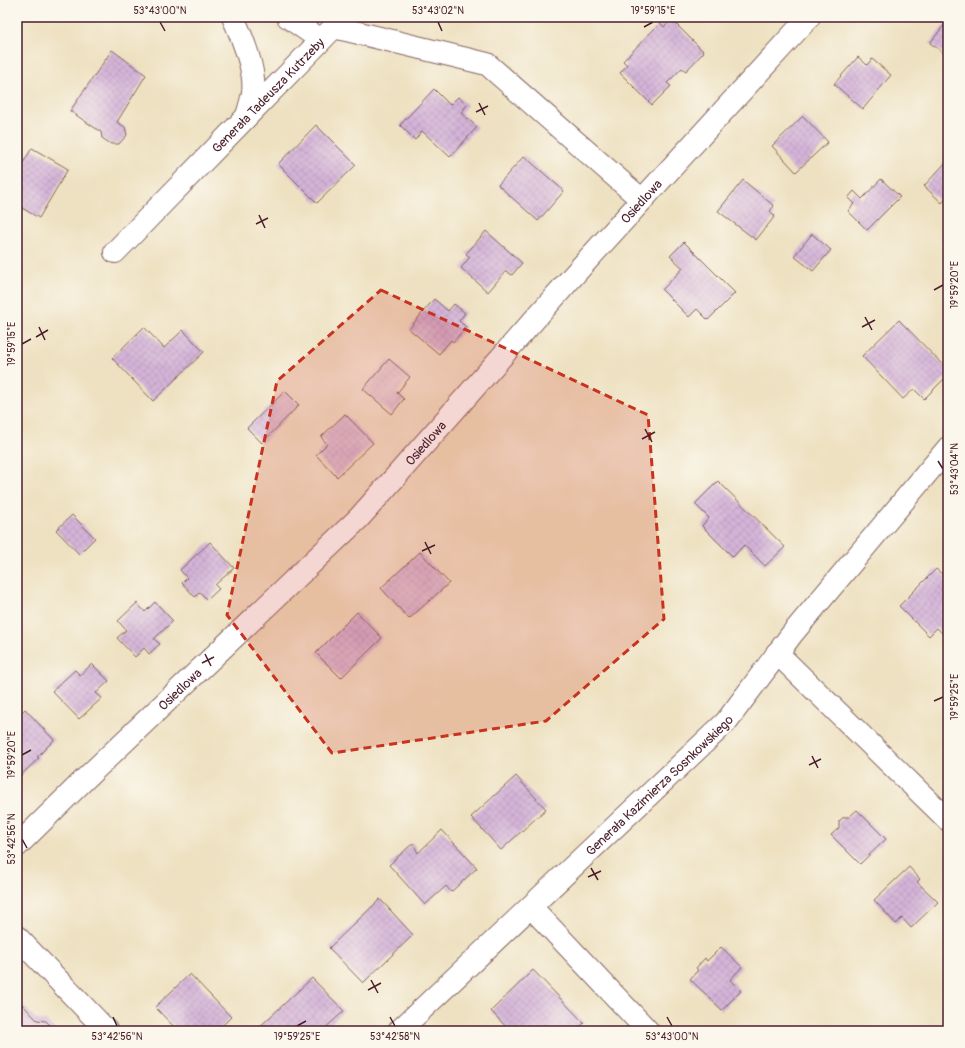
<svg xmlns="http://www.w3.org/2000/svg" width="965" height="1048" viewBox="0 0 965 1048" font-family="Pangolin,sans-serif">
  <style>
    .building { fill: url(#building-cross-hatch) }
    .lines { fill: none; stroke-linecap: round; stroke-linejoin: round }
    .minor-casing { stroke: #836360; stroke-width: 24 }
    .minor { stroke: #fff; stroke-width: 22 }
    .marked { fill: #c8321e; fill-opacity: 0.2; stroke: #c8321e; stroke-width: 3; stroke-dasharray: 8 5; stroke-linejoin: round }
    .ticks { fill: none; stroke: #4a1f2b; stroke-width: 1.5 }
    .labels { text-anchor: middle; stroke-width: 3; stroke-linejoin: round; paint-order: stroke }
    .street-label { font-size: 13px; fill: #4a1f2b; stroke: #fbf7ec }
    .neatline { fill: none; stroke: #4a1f2b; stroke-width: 1.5 }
    .ticks-label { font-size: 10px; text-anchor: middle; fill: #4a1f2b }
  </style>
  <defs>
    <pattern id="building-cross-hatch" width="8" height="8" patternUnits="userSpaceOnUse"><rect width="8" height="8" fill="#d4b4d8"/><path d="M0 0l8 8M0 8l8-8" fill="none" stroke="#b89aba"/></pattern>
  </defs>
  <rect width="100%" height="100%" fill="#fbf7ec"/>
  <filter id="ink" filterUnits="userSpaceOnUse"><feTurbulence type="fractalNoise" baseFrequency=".025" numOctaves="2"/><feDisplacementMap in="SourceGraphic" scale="8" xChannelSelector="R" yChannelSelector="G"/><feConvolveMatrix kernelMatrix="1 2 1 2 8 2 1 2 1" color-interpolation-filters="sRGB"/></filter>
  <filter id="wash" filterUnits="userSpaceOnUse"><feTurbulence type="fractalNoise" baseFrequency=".012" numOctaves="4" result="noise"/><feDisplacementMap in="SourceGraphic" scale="16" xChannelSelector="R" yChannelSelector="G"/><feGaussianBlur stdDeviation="0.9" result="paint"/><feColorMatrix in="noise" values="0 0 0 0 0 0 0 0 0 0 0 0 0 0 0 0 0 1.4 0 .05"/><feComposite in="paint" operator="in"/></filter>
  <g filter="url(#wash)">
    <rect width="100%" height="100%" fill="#eee1c1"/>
    <g id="blocks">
      <path class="building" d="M672 20 704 52 686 71 682 68 667 83 671 86 652 105 620 73 627 65 623 61 660 23 664 27Z
        M948 20V56L930 43Z
        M112 50 146 75 117 122 125 127 127 135 119 144H111L102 138 101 132 70 111Z
        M858 57 867 65 872 59 891 75 863 109 834 84Z
        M434 89 450 105 458 97 467 105 461 113 477 127 450 157 422 131 415 140 400 125Z
        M803 116 828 142 796 172 772 146Z
        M316 125 356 165 317 203 278 164Z
        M32 148 68 169 39 218 17 205V173Z
        M524 156 564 191 538 221 498 185Z
        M948 160V196L942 203 924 186Z
        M881 179 900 197 867 230 848 211 854 204 848 198 854 191 862 199Z
        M743 180 774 206 770 211 775 216 756 240 718 211Z
        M486 231 522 263 512 275 506 271 488 292 461 268 470 257 466 254Z
        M812 234 831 250 813 271 794 256Z
        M684 242 735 293 708 320 697 309 689 317 662 290 683 268 670 256Z
        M434 299 448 311 454 304 465 313 459 321 466 327 453 342 451 340 439 354 409 329Z
        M899 320 948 370V375L924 399 914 389 903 399 862 356Z
        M144 327 164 348 183 330 204 352 153 401 112 358Z
        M389 359 410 377 397 393 404 399 392 414 363 389Z
        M285 391 299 405 262 443 247 428Z
        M345 414 373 443 337 477 316 455 327 444 321 437Z
        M718 481 785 547 765 566 744 545 733 557 702 526 709 518 695 504Z
        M72 515 95 538 79 554 56 530Z
        M210 542 234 568 215 585 219 589 207 600 200 592 195 597 182 583 187 578 180 570Z
        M420 552 449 583 409 619 381 588Z
        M936 569 948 579V639L937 628 929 636 899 606Z
        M155 602 173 621 154 639 160 644 149 654 144 648 135 657 117 638 126 630 118 621 137 603 145 612Z
        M357 612 382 638 341 678 316 653Z
        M92 664 109 681 96 693 102 698 79 719 52 691 75 670 80 675Z
        M25 709 54 740 37 757 39 758 17 779V717Z
        M516 776 546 809 501 850 471 817Z
        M857 810 886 839 860 864 831 835 839 828V821L844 817H849Z
        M442 830 477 868 451 892 446 886 425 905 389 865 413 843 418 853Z
        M909 867 920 879 917 882 938 902 911 928 902 918 896 924 874 900Z
        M380 899 413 935 363 983 329 948Z
        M721 947 742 967 730 980 741 991 722 1010 690 979 698 970 696 968 705 958 707 961Z
        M533 970 584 1023 575 1031H510L491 1011Z
        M190 974 231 1017 217 1031H178L155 1007Z
        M312 978 344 1011 322 1031H255Z
        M19 996 21 997 18 1000 37 1020 46 1021 56 1031H17V998Z"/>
    </g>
  </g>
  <g filter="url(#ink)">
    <use href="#blocks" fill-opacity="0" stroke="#836360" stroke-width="1"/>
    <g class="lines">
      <g class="minor-casing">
        <g id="minor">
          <path d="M233 17C242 37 256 70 253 92 252 100 249 108 247 116"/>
          <path d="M288 17 321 40"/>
          <path id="s1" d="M115 252 334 27 487 64 642 200"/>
          <path d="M777 653 948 820"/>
          <path id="s2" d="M17 846 85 779 359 518 581 267 809 17"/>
          <path d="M531 907 648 1031"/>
          <path d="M17 937 107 1031"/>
          <path id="s3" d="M399 1031 726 722 792 634 948 448"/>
        </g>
      </g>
      <use href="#minor" class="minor"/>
    </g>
  </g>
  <path class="marked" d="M381 290 648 415 664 619 546 721 332 753 227 615 277 381Z"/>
  <path class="ticks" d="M160 22 165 31M438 22 442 31M644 27 653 22M479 103 485 115M476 112 488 106M259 215 265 228M256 224 268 218M934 290 943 285M865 317 872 330M39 327 45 340M862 327 875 320M36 337 48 330M22 344 31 339M645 429 652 442M642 439 655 432M938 461 943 469M425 542 431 554M422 551 435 545M205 654 211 666M202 663 214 657M934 701 943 697M22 755 31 750M812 756 818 768M809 765 821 759M22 839 27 848M591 868 598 880M588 877 601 871M371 980 378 993M368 990 381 983M113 1017 117 1026M390 1017 395 1026M667 1017 672 1026M297 1026 306 1021"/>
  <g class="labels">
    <g class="street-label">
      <text dy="5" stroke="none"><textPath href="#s1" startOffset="219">Generała Tadeusza Kutrzeby</textPath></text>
      <text dy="5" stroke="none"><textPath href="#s2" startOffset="898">Osiedlowa</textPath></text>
      <text dy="5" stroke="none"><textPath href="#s2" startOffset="574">Osiedlowa</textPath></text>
      <text dy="5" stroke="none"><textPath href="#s2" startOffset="226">Osiedlowa</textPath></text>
      <text dy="5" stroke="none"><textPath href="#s3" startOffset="358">Generała Kazimierza Sosnkowskiego</textPath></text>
    </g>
  </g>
  <rect width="965" height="1048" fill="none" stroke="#fbf7ec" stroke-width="44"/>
  <rect x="22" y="22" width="921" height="1004" class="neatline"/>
  <g class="ticks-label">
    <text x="160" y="14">53°43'00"N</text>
    <text x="438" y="14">53°43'02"N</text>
    <text x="653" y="14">19°59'15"E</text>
    <text transform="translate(954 285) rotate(-90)" y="4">19°59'20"E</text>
    <text transform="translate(11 344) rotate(-90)" y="4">19°59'15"E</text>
    <text transform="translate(954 469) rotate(-90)" y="4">53°43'04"N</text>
    <text transform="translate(954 697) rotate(-90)" y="4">19°59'25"E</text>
    <text transform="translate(11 755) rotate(-90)" y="4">19°59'20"E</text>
    <text transform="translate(11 839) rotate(-90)" y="4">53°42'56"N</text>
    <text x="117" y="1040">53°42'56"N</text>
    <text x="297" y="1040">19°59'25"E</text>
    <text x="395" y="1040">53°42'58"N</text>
    <text x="672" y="1040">53°43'00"N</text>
  </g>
</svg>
